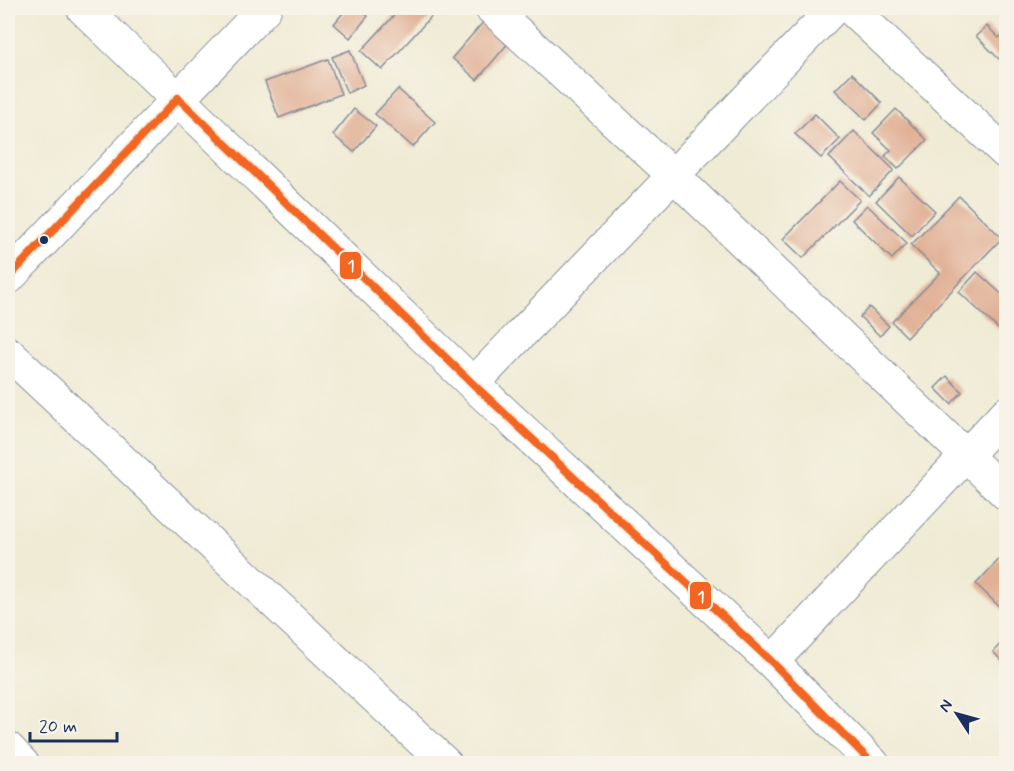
<svg xmlns="http://www.w3.org/2000/svg" width="1014" height="771" viewBox="0 0 1014 771" font-family="Mynerve,sans-serif">
  <style>
    .building { fill: #e1b095 }
    .lines { fill: none; stroke-linecap: round; stroke-linejoin: round }
    .minor-casing { stroke: #858d99; stroke-width: 34 }
    .tertiary-casing { stroke: #858d99; stroke-width: 35 }
    .minor { stroke: #fff; stroke-width: 32 }
    .tertiary { stroke: #fff; stroke-width: 33 }
    .bus-1-casing { stroke: #f7f3e8; stroke-width: 12 }
    .bus-1 { stroke: #f26522; stroke-width: 8 }
    .bus-dot { fill: #1b2f5e; stroke: #f7f3e8; stroke-width: 2 }
    .line-badge { stroke: #f7f3e8; stroke-width: 2 }
    .badge-label { font-size: 16px; text-anchor: middle; font-weight: bold; fill: #fff }
  </style>
  <rect width="100%" height="100%" fill="#f7f3e8"/>
  <filter id="ink" filterUnits="userSpaceOnUse"><feTurbulence type="fractalNoise" baseFrequency=".0167" numOctaves="2"/><feDisplacementMap in="SourceGraphic" scale="12" xChannelSelector="R" yChannelSelector="G"/><feConvolveMatrix kernelMatrix="1 2 1 2 8 2 1 2 1" color-interpolation-filters="sRGB"/></filter>
  <filter id="wash" filterUnits="userSpaceOnUse"><feTurbulence type="fractalNoise" baseFrequency=".008" numOctaves="4" result="noise"/><feDisplacementMap in="SourceGraphic" scale="24" xChannelSelector="R" yChannelSelector="G"/><feGaussianBlur stdDeviation="1.35" result="paint"/><feColorMatrix in="noise" values="0 0 0 0 0 0 0 0 0 0 0 0 0 0 0 0 0 1.4 0 .05"/><feComposite in="paint" operator="in"/></filter>
  <g filter="url(#wash)">
    <rect width="100%" height="100%" fill="#efebd4"/>
    <g id="blocks">
      <path class="building" d="M347 8H358L368 16 350 38 334 24Z
        M401 8H439L382 70 361 51Z
        M485 20 510 41 477 80 452 58Z
        M987 26 999 38 1006 31V57L1002 62 976 36Z
        M350 50 364 85 347 93 332 57Z
        M328 59 341 94 279 118 265 82Z
        M852 73 882 103 866 120 835 90Z
        M398 89 435 122 413 147 375 114Z
        M354 109 376 126 354 152 333 135Z
        M896 109 927 140 898 169 885 156 891 150 873 133Z
        M815 114 840 139 821 158 795 134Z
        M854 131 894 170 869 196 829 157Z
        M899 177 935 211 912 236 876 201Z
        M840 181 860 200 803 258 783 239Z
        M959 196 1002 238 907 337 892 322 940 273 911 245Z
        M867 205 907 243 892 259 852 220Z
        M977 272 1006 298V336L959 292Z
        M869 307 889 326 880 336 860 317Z
        M947 376 962 392 951 404 935 388Z
        M1006 552V613L976 584Z
        M1006 638V665L993 652Z"/>
    </g>
  </g>
  <g filter="url(#ink)">
    <use href="#blocks" fill-opacity="0" stroke="#858d99" stroke-width="1.5"/>
    <g class="lines">
      <g class="minor-casing">
        <path id="minor" d="M491 8 673 175 1006 494
          M850 8 1006 153
          M8 353 446 764
          M473 384 834 8
          M772 662 1006 413
          M8 748 23 764"/>
      </g>
      <g class="tertiary-casing">
        <path id="tertiary" d="M83 8 473 384 772 662 873 764
          M8 278 265 8"/>
      </g>
      <use href="#minor" class="minor"/>
      <use href="#tertiary" class="tertiary"/>
      <g class="bus-1-casing">
        <path id="bus-1" d="M178 98 473 384 772 662 873 764
          M8 278 178 98"/>
      </g>
      <use href="#bus-1" class="bus-1"/>
    </g>
  </g>
  <circle class="bus-dot" cx="44" cy="240" r="5"/>
  <g class="line-badge">
    <rect x="339" y="251" width="23" height="29" rx="6" fill="#f26522"/>
    <rect x="689" y="581" width="23" height="29" rx="6" fill="#f26522"/>
  </g>
  <g class="badge-label">
    <text x="351" y="271">1</text>
    <text x="701" y="602">1</text>
  </g>
  <rect width="1014" height="771" fill="none" stroke="#f7f3e8" stroke-width="30"/>
  <g transform="translate(957 714) rotate(306)" stroke="#f7f3e8" stroke-width="4.5" paint-order="stroke">
  <path d="M0-4.5L10 22L0 15L-10 22Z" fill="#1b2f5e"/>
  <text y="-9" font-size="16" font-weight="bold" text-anchor="middle" fill="#1b2f5e">N</text>
  </g>
  <path d="M30 732v9h87v-9" fill="none" stroke="#1b2f5e" stroke-width="3"/>
  <text x="39" y="732" font-size="18" fill="#1b2f5e" stroke="#f7f3e8" stroke-width="4.5" paint-order="stroke">20 m</text>
</svg>
